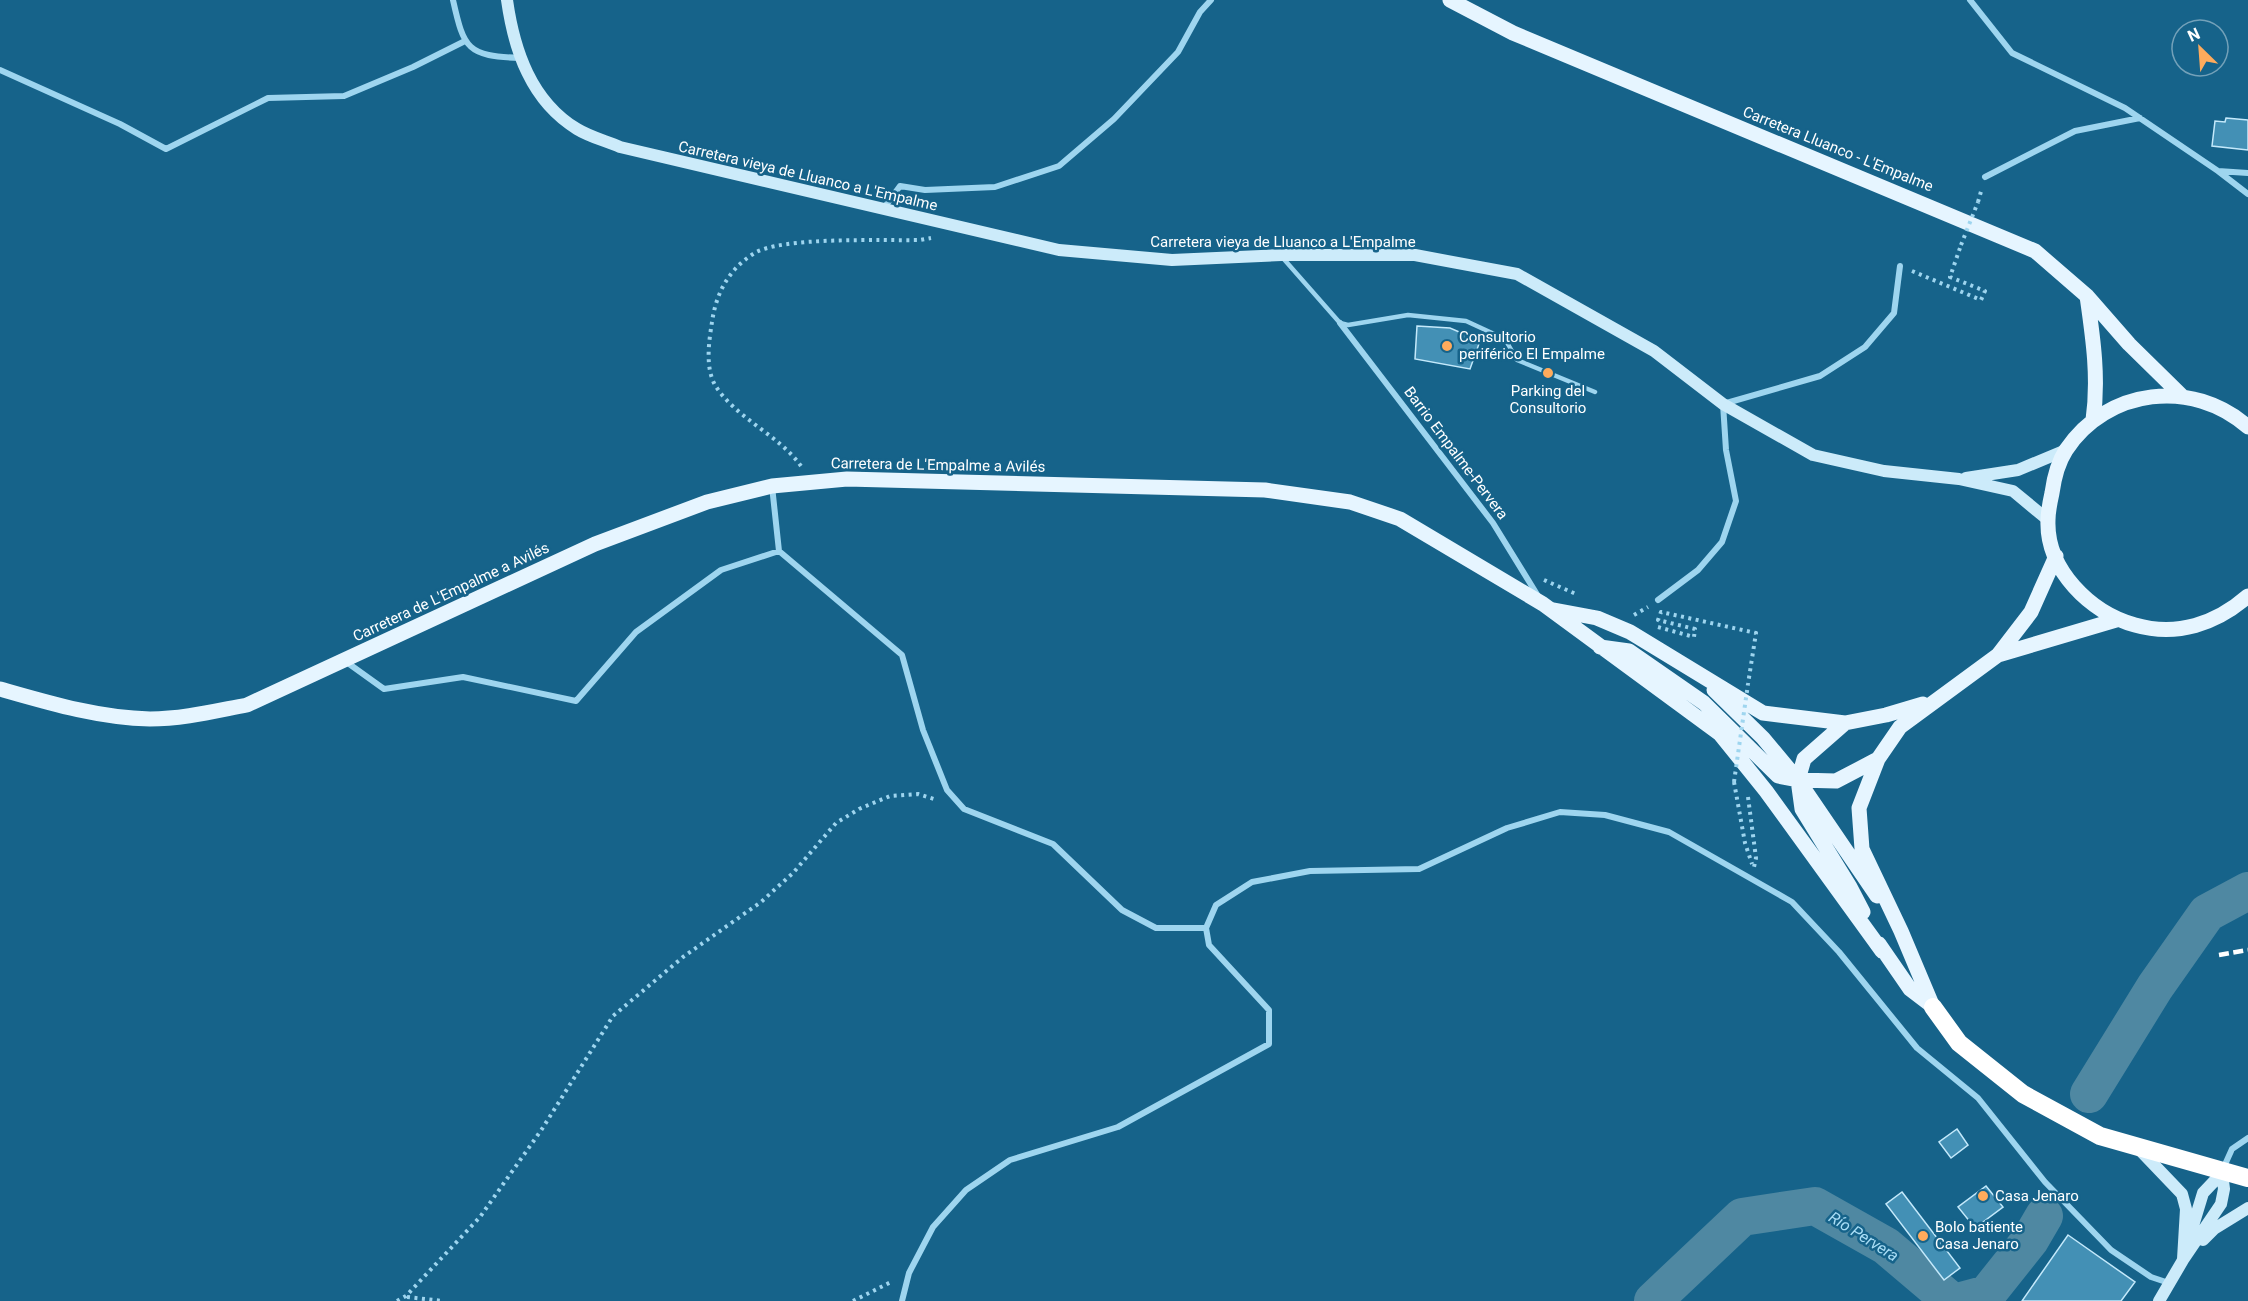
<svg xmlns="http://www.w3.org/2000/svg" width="2248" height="1301" viewBox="0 0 2248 1301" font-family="Roboto,sans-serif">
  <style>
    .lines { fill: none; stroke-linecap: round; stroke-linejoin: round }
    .river { stroke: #4f88a2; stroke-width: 38 }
    .building { fill: #4390b5; stroke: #c4e9fb; stroke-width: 1.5 }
    .path { stroke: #9ed5ef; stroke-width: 4; stroke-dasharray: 3 4.5; stroke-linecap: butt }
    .lane { stroke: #9ed5ef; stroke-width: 4.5 }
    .street { stroke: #9ed5ef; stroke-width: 6 }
    .secondary { stroke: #ccebfa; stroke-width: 12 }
    .primary { stroke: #e6f5ff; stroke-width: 15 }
    .highway { stroke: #fff; stroke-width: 18 }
    .rail { stroke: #fff; stroke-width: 4.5; stroke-dasharray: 10 4.5; stroke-linecap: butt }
    .path-bridge { stroke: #9ed5ef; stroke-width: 4; stroke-dasharray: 3 4.5; stroke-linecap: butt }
    .poi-dot { fill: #ffab5c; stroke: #16638a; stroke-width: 2 }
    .labels { text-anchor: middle; stroke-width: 5; stroke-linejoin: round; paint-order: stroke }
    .street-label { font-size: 15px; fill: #fff; stroke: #16638a }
    .poi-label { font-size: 15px; fill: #fff; stroke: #16638a; text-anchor: start }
    .water-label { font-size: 16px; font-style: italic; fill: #aadef6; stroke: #16638a }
  </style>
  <rect width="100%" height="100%" fill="#16638a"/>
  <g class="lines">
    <path class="river" d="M2089 1094 2155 987 2207 913 2248 891
      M1653 1301 1742 1217 1815 1206 1886 1246 1951 1301
      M1961 1301 1987 1294 2030 1240 2044 1216"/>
  </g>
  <path class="building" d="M2226 118 2248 120V150L2212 146 2215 121 2225 122Z
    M1417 326 1450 328 1480 341 1470 369 1415 359Z
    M1957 1129 1968 1145 1951 1158 1939 1142Z
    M1986 1186 2003 1207 1975 1228 1958 1207Z
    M1902 1192 1960 1268 1944 1280 1886 1204Z
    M2068 1235 2135 1282 2121 1301H2022Z"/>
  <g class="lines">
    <path class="path" d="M1978 202 1982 188
      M1912 271 1981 300 1985 291 1950 277 1961 245
      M801 466C779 435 734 417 715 385 705 367 709 341 712 322 716 294 728 270 753 254 779 236 884 241 920 240L931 238
      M1544 580 1576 594
      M1634 615 1648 607
      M1658 627 1694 637 1695 629 1658 620 1661 612 1756 633 1748 684
      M1734 782 1745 843 1752 864
      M1748 797 1756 858 1754 867
      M407 1297 443 1301
      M397 1301 406 1296 480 1217 542 1129 613 1016 683 957 761 902 793 873 836 823 859 809 890 796 918 794 937 800
      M853 1301 893 1281"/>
    <path class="lane" d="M1282 257 1340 323 1348 325 1408 315 1466 321 1505 339 1517 360 1595 392"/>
    <path class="street" d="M453 0C464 49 467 56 520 58
      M1970 0 2012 53 2125 108 2218 171 2248 173
      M0 70 120 124 166 149 268 98 344 96 413 67 465 41
      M2218 171 2248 194
      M1985 177 2075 131 2140 118
      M884 208 900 186 925 190 995 187 1059 166 1114 119 1178 52 1200 12 1211 0
      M1340 323 1493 523 1538 596
      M772 486 779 551 902 655 923 730 947 790 964 809 1053 844 1122 910 1156 928H1206
      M1658 600 1698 570 1722 542 1736 501 1726 450 1723 404 1820 376 1865 347 1894 313 1900 266
      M345 661 384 689 463 677 576 701 636 632 721 570 779 551
      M2223 1169 2232 1149 2248 1138
      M902 1301 909 1273 933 1227 966 1190 1010 1160 1118 1127 1269 1044V1010L1209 945 1206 928 1216 905 1252 882 1310 871 1419 869 1507 828 1560 812 1605 815 1669 832 1792 902 1839 952 1917 1048 1978 1098 2045 1182 2111 1250 2151 1277 2169 1283"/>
    <path class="secondary" d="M507 0C514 50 531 101 577 129 590 137 606 141 620 147L1059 250 1172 260 1281 255H1415L1517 274 1654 351 1723 404 1813 455 1884 471 1959 479 2013 491 2048 520
      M1966 478 2018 470 2066 450
      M2138 1148 2182 1194 2186 1209 2183 1259
      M2189 1239 2203 1193 2222 1173
      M2203 1240 2214 1229 2248 1208
      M2159 1301 2183 1260 2221 1204 2224 1189 2222 1173"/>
    <path class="primary" d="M1450 0 1513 33 2035 251 2087 296 2129 344 2182 396
      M2087 296C2093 338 2099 378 2093 420
      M2248 427C2193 378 2107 388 2066 450 2057 464 2054 478 2052 493 2050 502 2048 512 2048 520 2046 570 2091 613 2135 625 2177 637 2216 624 2248 596
      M1554 610 1597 618 1630 632 1763 713 1845 723 1886 715 1923 704
      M1600 647 1629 651 1704 703 1778 776 1798 780 1836 781 1878 759
      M1998 655 2116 620
      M0 689C49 703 99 718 150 719 183 719 215 711 247 705L595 544 707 502 772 486 847 479 1265 490 1350 502 1400 519 1543 604 1720 734 1766 791 1882 951
      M1714 690 1763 738 1798 780 1877 896
      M1845 723 1804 759 1798 780 1802 809 1850 887 1863 912
      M1879 944 1910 989 1931 1005
      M1933 1007 1901 931 1862 849 1859 808 1878 759 1900 727 1998 655 2031 612 2056 556"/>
    <path class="highway" d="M1933 1007 1959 1043 2023 1094 2100 1136 2248 1178"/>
    <path class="rail" d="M2219 955 2248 950"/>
    <path class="path-bridge" d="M1961 245 1978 202
      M1734 782 1748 684"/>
  </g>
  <g class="poi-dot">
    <circle cx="1447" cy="346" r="6"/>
    <circle cx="1548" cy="373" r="6"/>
    <circle cx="1983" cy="1196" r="6"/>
    <circle cx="1923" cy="1236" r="6"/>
  </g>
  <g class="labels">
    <g class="street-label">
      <text transform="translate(1838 149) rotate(22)" y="5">Carretera Lluanco - L'Empalme</text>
      <text transform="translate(808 176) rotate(13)" y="5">Carretera vieya de Lluanco a L'Empalme</text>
      <text x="1283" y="247">Carretera vieya de Lluanco a L'Empalme</text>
      <text transform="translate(1456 453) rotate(53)" y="5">Barrio Empalme-Pervera</text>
      <text transform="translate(938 465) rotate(1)" y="5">Carretera de L'Empalme a Avilés</text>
      <text transform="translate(451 592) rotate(-25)" y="5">Carretera de L'Empalme a Avilés</text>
    </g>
    <g class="poi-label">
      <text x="1459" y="342">Consultorio<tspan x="1459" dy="17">periférico El Empalme</tspan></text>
      <text x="1548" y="396" text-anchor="middle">Parking del<tspan x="1548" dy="17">Consultorio</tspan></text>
      <text x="1995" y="1201">Casa Jenaro</text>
      <text x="1935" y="1232">Bolo batiente<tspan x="1935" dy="17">Casa Jenaro</tspan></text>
    </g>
    <g class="water-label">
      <text transform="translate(1864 1236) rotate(32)" y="6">Río Pervera</text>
    </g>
  </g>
  <g transform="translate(2200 48) rotate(335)"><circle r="28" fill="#16638a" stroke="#73a1b9" stroke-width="1.5"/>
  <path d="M0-4.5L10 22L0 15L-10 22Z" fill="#ffab5c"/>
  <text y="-9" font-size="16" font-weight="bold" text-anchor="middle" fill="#ffffff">N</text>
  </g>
</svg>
